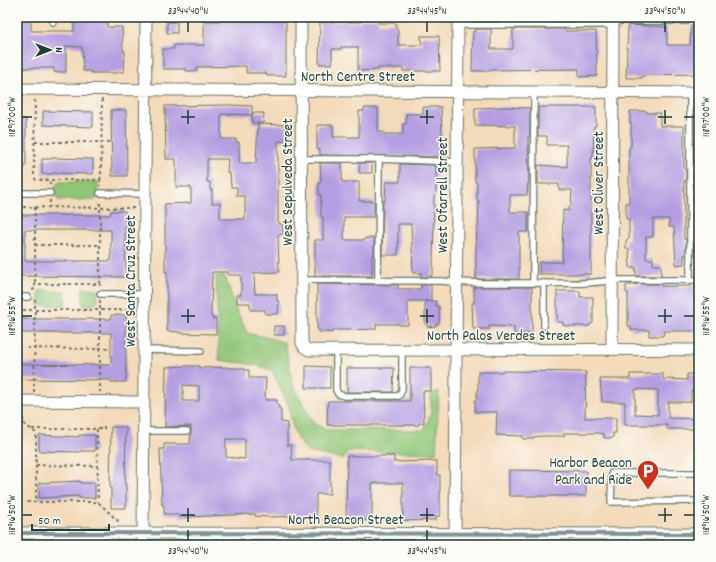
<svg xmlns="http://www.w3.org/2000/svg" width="716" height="562" viewBox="0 0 716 562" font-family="Dekko,sans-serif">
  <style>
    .green { fill: #90c576; stroke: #588155 }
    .building { fill: #b49de1; fill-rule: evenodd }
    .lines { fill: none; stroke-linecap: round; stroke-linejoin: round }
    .service-casing { stroke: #697463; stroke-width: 8 }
    .minor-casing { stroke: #697463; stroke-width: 13 }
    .path { stroke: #697463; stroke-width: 2; stroke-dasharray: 3 3; stroke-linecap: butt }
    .service { stroke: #fff; stroke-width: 5.5 }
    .minor { stroke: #fff; stroke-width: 11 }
    .bus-1-casing { stroke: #fdfcf7; stroke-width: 7 }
    .bus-1 { stroke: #829395; stroke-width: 4 }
    .ticks { fill: none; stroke: #1f3d34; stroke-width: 1.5 }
    .labels { text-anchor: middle; stroke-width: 3; stroke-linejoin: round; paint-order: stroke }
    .street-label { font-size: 15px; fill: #1f3d34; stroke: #fdfcf7 }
    .poi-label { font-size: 15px; fill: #1f3d34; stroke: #fdfcf7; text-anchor: end }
    .neatline { fill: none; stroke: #1f3d34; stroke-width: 1.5 }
    .ticks-label { font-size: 10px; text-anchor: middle; fill: #1f3d34 }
  </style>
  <rect width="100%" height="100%" fill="#fdfcf7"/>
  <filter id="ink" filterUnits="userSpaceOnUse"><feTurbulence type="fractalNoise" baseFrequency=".025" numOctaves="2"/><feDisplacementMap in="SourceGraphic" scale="8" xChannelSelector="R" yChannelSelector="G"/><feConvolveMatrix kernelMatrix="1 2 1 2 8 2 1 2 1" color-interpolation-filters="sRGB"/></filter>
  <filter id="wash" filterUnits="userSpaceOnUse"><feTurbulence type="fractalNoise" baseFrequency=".012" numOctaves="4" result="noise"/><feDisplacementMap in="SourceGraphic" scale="16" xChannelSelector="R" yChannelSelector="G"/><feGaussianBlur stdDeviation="0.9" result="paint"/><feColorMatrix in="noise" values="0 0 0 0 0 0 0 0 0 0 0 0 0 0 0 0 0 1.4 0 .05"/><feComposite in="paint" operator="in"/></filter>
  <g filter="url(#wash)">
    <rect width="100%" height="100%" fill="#f3daba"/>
    <path class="green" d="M59 182H98V197L95 200H58L56 197 55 186Z
      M216 276H225L235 307 247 333 270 338 285 343 293 385 314 424 329 430H424L431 414V394L439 391 436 453 347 451 344 459 308 452 297 438 292 424 289 407 272 370 256 365 219 360Z
      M83 288 97 289 98 301 94 305H83Z
      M39 291H65V305L39 306Z"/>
    <g id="blocks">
      <path class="building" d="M17 17H31V31H74V17H107V27H122L123 51H125L124 72H117V73H91V71H83L82 47 66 46V72H54V68H17Z
        M476 17H491V21H476Z
        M513 17H564V21H513Z
        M361 19H375L378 20V23H396V29H398V45H422L421 36H439L440 71H403V68H378V70L358 71V47H341V49H332V64H319L320 22H361Z
        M204 21H286V76H267L266 73H246V66L200 67H197V71H186V69H163V49H174V45H204Z
        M167 22H177V33H167Z
        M628 25 667 27V45H690L691 27H699V74L647 75V76H642V78H626Z
        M476 29H491V49H513V29H565V31H596L597 76 579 77V69L490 70V71H472L473 31H476Z
        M228 105 252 106V115L221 114V139H236V142H239V163H256L258 124 285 125V141H278V223L282 224 283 234 278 235 279 272 254 273 255 294H277V301H279L278 314H265V310H250V303H237V295H241V275H228V272H212L211 316H212V319L216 318V334L179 333V332L167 331V272H165V204L191 203V187H176V159H166L165 106ZM207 159H228L227 173H230L231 187H237V196H245V219H220V203H212V190H210V182H207Z
        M423 107H441L442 137H441V157L320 155V150L317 149V125H333V137H359V111H364V108H378V132H384V134H403V124H406V114H423Z
        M504 107 530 108V136H528L529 183H528L527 195H510V212H528V232H519V279H476V245L477 228H478L479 201H477V182H475V149L515 148V126L475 125V108Z
        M539 107H596V126H594L593 158H591V274H539V262H562L563 210 569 211V206H571L572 190H559V184H538V165L567 167V145H547V136H538V108Z
        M111 110H126L127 176H112Z
        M43 111 93 112V127L43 125Z
        M630 111H647V113H660V126H684V169H686V181H684V239H686V255H684V264L676 265 674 227H669V219H653V237H646V259H653V265H661V276H636V268H630L629 249H626V240L629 239V219H626V203H629V147H631V123H630Z
        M252 113H264L263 123H252Z
        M17 119H26V166H17Z
        M52 158 93 159V174L53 173V174H42V159H52Z
        M320 163H342V182H359V201H374V217H344V240H365V238H374V255H372V276H315V240H323V217H321V195H319V182H321Z
        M360 163H372V173H359Z
        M400 164 436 165V192L435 196H434L433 274H431V277H421V273H413L411 224H398V255H382L383 201H385L386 182H400Z
        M694 169H699V182H694Z
        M111 211H125L126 277 17 276V215H110ZM25 230H111V261H25Z
        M694 239H699V255H694Z
        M317 284 398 285V289H421V285H431V301H408V325H399V324H376V329L346 330H333V332H319V329H317Z
        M636 284H661V286H690V284H699V331H664L663 336H649V330H631V326H628V293H626V285H636Z
        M476 287H532V334H514V327L489 326V329H473L472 303H474V288Z
        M557 291H580V297H593V323L590 324V326H567L563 325V322H557Z
        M425 301H436V306H439V324H436V326L427 327V324H425Z
        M111 315H126V382H111V380L17 379V364L111 365V333H17V319H111Z
        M274 326H284V335H274Z
        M187 366H199V368L227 367V368H244V370H249V378H266L265 400H277V405L279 406V409H281V422L287 423V445H291L292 460H330V494H316V516L267 517 255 516V514L184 517H179V515H170V514H164V505H162L160 449H164V444H190L191 431V426L165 427 166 367ZM183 385 199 386V401H183ZM226 439H245V459L226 457Z
        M306 366 330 367V388H306Z
        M347 368H394L393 392H347Z
        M410 368H431V391H423L424 423H419V425H327L328 401H410Z
        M501 371 586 372 585 418H616V433H613V438H604V434L599 433H564V436H542L533 437V439H523V436L496 435 497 412H475V400H477V392H478V372H501Z
        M630 374H663V379L687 380V374H699V387H693V391H691V402H668V418L699 419V429H667V425H625V402H602L600 379H630ZM638 389 658 390V415L635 414V390Z
        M111 427H126L125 485H126V508H111V487H110Z
        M39 435 79 437V435H95V451H80V452L39 451Z
        M347 456H394V462L437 461V475H440V516H436V520L403 521V483H372V520H346Z
        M509 470 586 471V496H509Z
        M80 481V483H95V498H79V496L39 498V483Z"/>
    </g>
  </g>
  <g filter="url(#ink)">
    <use href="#blocks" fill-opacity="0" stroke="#697463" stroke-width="1"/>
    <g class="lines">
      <g class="service-casing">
        <path id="service" d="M53 17V22
          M613 21H699
          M458 25H613
          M690 92V279
          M302 159H379L457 162
          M17 193H50
          M100 193 146 194
          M301 280 441 281C470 284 500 283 530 283 557 283 585 285 612 280H699
          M378 280 379 159
          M533 283 534 92
          M100 294H144
          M17 297H28
          M544 326V283
          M145 350 201 351
          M336 350V390L338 394 344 396H399L402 390V351
          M144 431H187
          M699 473H612L611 502 699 501
          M247 534V545"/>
      </g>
      <g class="minor-casing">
        <path id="minor" d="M301 17 302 343 304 347 309 350C439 351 569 348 699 350
          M17 89 699 93
          M612 349 613 17
          M17 401 143 402
          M17 533 699 534
          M143 545 146 17
          M455 545 458 17"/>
      </g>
      <path class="path" d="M35 100 34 177 36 180H50
        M35 142H110
        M100 180 101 176 102 99
        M50 185V180H100V186
        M50 200V207
        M17 207 134 208
        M35 207V283
        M35 245H100
        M100 284V200
        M32 290 35 289V284H100V288
        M100 300V392
        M17 310H135
        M27 348 99 349
        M99 348H109
        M34 392 35 300
        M23 412V423L36 433V503
        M32 429H104V424
        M97 429 98 502
        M36 465 98 466
        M27 502H98L118 521V523"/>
      <use href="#service" class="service"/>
      <use href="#minor" class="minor"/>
      <g class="bus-1-casing">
        <path id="bus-1" d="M17 533 699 534"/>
      </g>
      <use href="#bus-1" class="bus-1"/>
    </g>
  </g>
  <path class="ticks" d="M188 22V32M427 22V32M665 22V32M188 110V124M427 110V124M665 110V124M22 117H32M181 117H195M420 117H434M658 117H672M684 117H694M188 309V323M427 309V323M665 309V323M22 316H32M181 316H195M420 316H434M658 316H672M684 316H694M188 508V522M427 508V522M665 508V522M22 515H32M181 515H195M420 515H434M658 515H672M684 515H694M188 530V540M427 530V540"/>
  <defs>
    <g id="parking-pin" transform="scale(1.15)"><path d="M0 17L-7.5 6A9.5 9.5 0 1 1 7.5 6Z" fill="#c8321e" stroke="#fdfcf7"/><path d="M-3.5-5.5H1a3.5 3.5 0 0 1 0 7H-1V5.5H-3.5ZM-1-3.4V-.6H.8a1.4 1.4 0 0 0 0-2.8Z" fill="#fff"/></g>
  </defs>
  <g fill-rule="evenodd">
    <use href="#parking-pin" x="648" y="471"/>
  </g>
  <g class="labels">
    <g class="street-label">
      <text x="358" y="81">North Centre Street</text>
      <text transform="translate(287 182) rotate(-90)" y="5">West Sepulveda Street</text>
      <text transform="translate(598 183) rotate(-90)" y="5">West Oliver Street</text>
      <text transform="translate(442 195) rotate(-90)" y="5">West Ofarrell Street</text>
      <text transform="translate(130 281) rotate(-90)" y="5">West Santa Cruz Street</text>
      <text x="501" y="340">North Palos Verdes Street</text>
      <text x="346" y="524">North Beacon Street</text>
    </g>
    <g class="poi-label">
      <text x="632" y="467">Harbor Beacon<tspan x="632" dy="17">Park and Ride</tspan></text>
    </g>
  </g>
  <rect width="716" height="562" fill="none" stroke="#fdfcf7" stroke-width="44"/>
  <g transform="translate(50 50) rotate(90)" stroke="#fdfcf7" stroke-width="3" paint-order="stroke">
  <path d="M0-3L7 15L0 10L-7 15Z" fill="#1f3d34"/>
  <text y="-6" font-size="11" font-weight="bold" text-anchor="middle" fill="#1f3d34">N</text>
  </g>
  <path d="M32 524v6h77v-6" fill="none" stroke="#1f3d34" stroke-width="2"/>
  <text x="38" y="524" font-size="12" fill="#1f3d34" stroke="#fdfcf7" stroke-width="3" paint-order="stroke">50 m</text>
  <rect x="22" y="22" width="672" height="518" class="neatline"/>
  <g class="ticks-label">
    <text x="188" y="14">33°44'40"N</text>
    <text x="427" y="14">33°44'45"N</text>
    <text x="665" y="14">33°44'50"N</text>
    <text transform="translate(705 117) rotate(-90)" y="4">118°17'00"W</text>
    <text transform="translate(11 117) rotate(-90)" y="4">118°17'00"W</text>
    <text transform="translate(705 316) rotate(-90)" y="4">118°16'55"W</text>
    <text transform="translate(11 316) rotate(-90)" y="4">118°16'55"W</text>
    <text transform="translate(705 515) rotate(-90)" y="4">118°16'50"W</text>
    <text transform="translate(11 515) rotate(-90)" y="4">118°16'50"W</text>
    <text x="188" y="554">33°44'40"N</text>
    <text x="427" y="554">33°44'45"N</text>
  </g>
</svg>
